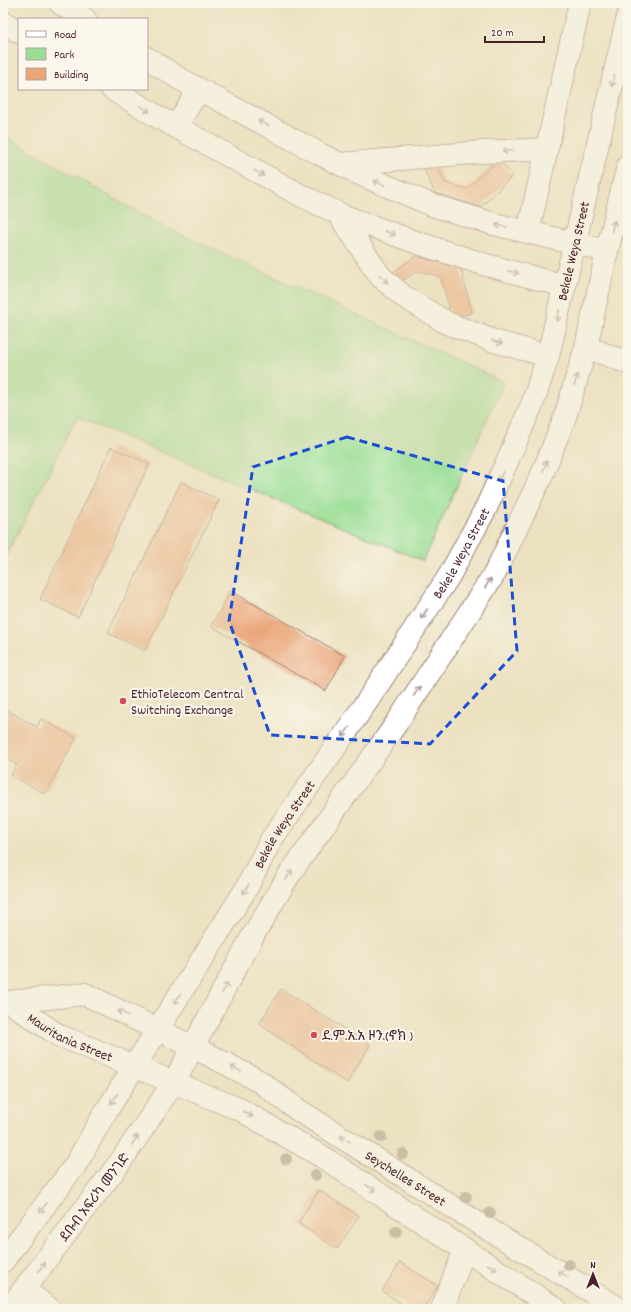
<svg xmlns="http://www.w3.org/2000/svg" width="631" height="1312" viewBox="0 0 631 1312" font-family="Dekko,'Noto Sans Ethiopic',sans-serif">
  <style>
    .green { fill: #9ade95; stroke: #727e60 }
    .building { fill: #eaa679 }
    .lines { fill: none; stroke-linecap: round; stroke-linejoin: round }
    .minor-casing { stroke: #9b8076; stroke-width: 24 }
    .major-casing { stroke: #9b8076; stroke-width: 24 }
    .minor { stroke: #fff; stroke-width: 22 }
    .major { stroke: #fff; stroke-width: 22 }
    .tree { fill: #a09681 }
    .oneway { stroke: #ae9aa0 }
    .marked { fill: none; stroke: #1d4ed8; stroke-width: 3; stroke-dasharray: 8 5; stroke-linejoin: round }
    .poi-dot { fill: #d1495b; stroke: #fbf7ec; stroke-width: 1.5 }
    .labels { text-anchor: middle; stroke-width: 4; stroke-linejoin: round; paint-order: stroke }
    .street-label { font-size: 14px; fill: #4a1f2b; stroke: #fbf7ec }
    .poi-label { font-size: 14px; fill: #4a1f2b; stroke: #fbf7ec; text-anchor: start }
  </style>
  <rect width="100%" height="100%" fill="#fbf7ec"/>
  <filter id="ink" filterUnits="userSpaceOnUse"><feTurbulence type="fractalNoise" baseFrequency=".025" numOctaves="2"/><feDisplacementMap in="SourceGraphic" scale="8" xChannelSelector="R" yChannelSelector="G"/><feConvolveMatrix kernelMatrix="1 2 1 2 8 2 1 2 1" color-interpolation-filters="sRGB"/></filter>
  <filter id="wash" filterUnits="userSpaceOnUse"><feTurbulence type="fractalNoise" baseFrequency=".012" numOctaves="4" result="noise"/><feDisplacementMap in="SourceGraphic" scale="16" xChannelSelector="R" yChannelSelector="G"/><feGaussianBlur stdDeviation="0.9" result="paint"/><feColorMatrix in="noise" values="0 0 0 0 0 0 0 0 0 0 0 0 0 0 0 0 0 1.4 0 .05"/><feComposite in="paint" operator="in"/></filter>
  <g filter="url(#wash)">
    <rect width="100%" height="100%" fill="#ece2c2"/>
    <path class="green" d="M3 135 160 225 504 382 423 561 77 417 3 562Z"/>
    <g id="blocks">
      <path class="building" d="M498 160 513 175 481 207 435 193 422 165 436 163 445 183 467 189Z
        M416 256 461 269 472 313 451 318 441 277 418 271 400 282 390 274Z
        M111 447 149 464 78 617 40 599Z
        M181 482 219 500 145 651 108 633Z
        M231 591 345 656 326 691 211 626Z
        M3 708 37 727 41 719 76 738 45 794 11 775 17 765 3 757Z
        M281 989 370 1045 347 1083 259 1024Z
        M319 1190 359 1216 337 1249 298 1223Z
        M400 1262 438 1286 423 1309H410L382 1291Z"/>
    </g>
  </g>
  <g filter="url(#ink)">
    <use href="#blocks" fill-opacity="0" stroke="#9b8076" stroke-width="1"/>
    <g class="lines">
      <g class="minor-casing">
        <path id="minor" d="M60 3 85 19
          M3 22 19 32
          M147 58 180 79 320 154 364 176 432 205 494 224 607 251
          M112 89 158 117 300 195 344 216 418 243 483 264 565 286
          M176 127 199 89
          M340 164 483 152 547 149
          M338 213 380 276 403 296 447 323 494 341 548 356
          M528 232 580 3
          M586 347 628 363
          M24 1290 50 1309
          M442 1309 465 1249"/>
      </g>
      <g class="major-casing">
        <g id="major">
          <path id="s1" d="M3 1001 9 1002 85 994 213 1057 259 1081 298 1110 478 1223 620 1309"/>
          <path id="s2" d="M9 1002 58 1035 241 1110 321 1156 556 1309"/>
          <path id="s3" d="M3 1261 76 1164 102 1118 246 889 271 840 368 700 449 576 486 508 506 464 533 402 548 356 628 16"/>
          <path d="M9 1309 121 1161 174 1082 251 939 289 875 396 724 495 573 541 477 565 417 586 347 607 251 628 166"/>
        </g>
      </g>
      <use href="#minor" class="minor"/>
      <use href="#major" class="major"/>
    </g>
    <g class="tree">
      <circle cx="381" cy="1137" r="6"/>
      <circle cx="403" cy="1154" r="6"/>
      <circle cx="286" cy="1159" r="6"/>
      <circle cx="315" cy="1175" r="6"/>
      <circle cx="466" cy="1197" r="6"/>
      <circle cx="490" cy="1213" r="6"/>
      <circle cx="396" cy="1232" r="6"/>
      <circle cx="569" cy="1265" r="6"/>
    </g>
    <defs><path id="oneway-shaft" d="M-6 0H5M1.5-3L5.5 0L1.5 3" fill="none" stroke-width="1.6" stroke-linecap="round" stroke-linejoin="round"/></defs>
    <g class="oneway">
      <use href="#oneway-shaft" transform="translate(613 81) rotate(103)"/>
      <use href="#oneway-shaft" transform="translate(145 109) rotate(32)"/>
      <use href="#oneway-shaft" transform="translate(263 123) rotate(-152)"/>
      <use href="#oneway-shaft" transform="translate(508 151) rotate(178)"/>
      <use href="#oneway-shaft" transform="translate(259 173) rotate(29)"/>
      <use href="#oneway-shaft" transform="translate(379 183) rotate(-157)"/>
      <use href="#oneway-shaft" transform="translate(501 226) rotate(-166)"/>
      <use href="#oneway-shaft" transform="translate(613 226) rotate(-76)"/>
      <use href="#oneway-shaft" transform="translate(390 233) rotate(20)"/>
      <use href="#oneway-shaft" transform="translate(513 272) rotate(15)"/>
      <use href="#oneway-shaft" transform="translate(384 279) rotate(43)"/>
      <use href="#oneway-shaft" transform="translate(558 316) rotate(103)"/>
      <use href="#oneway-shaft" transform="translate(497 342) rotate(17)"/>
      <use href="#oneway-shaft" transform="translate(576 380) rotate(-73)"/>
      <use href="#oneway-shaft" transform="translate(545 466) rotate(-68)"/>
      <use href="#oneway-shaft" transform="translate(501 476) rotate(115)"/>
      <use href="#oneway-shaft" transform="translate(488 583) rotate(-57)"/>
      <use href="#oneway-shaft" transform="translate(424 614) rotate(123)"/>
      <use href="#oneway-shaft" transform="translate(417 691) rotate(-56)"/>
      <use href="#oneway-shaft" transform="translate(346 732) rotate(125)"/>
      <use href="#oneway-shaft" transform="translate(289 875) rotate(-56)"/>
      <use href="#oneway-shaft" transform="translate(246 889) rotate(120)"/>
      <use href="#oneway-shaft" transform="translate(225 988) rotate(-61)"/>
      <use href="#oneway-shaft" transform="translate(177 999) rotate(122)"/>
      <use href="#oneway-shaft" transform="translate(123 1013) rotate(-154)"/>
      <use href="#oneway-shaft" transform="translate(236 1069) rotate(-152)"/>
      <use href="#oneway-shaft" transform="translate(114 1099) rotate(123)"/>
      <use href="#oneway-shaft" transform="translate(248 1114) rotate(30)"/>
      <use href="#oneway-shaft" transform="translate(345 1139) rotate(-148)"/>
      <use href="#oneway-shaft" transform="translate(135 1140) rotate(-57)"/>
      <use href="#oneway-shaft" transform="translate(371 1188) rotate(33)"/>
      <use href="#oneway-shaft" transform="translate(43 1208) rotate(127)"/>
      <use href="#oneway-shaft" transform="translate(42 1267) rotate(-53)"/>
      <use href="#oneway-shaft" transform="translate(492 1267) rotate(33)"/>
      <use href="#oneway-shaft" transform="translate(563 1274) rotate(-149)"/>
    </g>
  </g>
  <path d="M0 0H631V1312H0ZM347 437 503 481 517 651 430 744 270 735 229 621 253 467Z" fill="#ece2c2" fill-opacity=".55" fill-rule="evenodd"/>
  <path class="marked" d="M347 437 503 481 517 651 430 744 270 735 229 621 253 467Z"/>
  <g class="poi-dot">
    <circle cx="123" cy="701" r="4"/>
    <circle cx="314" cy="1035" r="4"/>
  </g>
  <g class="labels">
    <g class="street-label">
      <text dy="5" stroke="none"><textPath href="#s3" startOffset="1168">Bekele Weya Street</textPath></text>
      <text dy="5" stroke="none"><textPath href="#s3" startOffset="844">Bekele Weya Street</textPath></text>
      <text dy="5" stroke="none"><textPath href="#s3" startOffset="520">Bekele Weya Street</textPath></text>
      <text dy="5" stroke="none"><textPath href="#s2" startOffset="71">Mauritania Street</textPath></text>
      <text dy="5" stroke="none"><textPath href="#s1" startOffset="453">Seychelles Street</textPath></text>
      <text transform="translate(94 1197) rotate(-53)" y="5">ደቡብ አፍሪካ መንገድ</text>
    </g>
    <g class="poi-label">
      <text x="131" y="698">EthioTelecom Central<tspan x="131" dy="16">Switching Exchange</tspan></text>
      <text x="322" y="1040">ደ.ም.አ.አ ዞን.(ኖክ )</text>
    </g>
  </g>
  <rect width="631" height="1312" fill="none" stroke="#fbf7ec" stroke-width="16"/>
  <rect x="18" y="18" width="130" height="72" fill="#fbf7ec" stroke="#b4a19f"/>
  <rect x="26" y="31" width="20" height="6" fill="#ffffff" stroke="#b4a19f"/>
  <text x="54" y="38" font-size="12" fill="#4a1f2b">Road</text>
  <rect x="26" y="48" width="20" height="12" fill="#9ade95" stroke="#b4a19f"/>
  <text x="54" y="58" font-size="12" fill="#4a1f2b">Park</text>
  <rect x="26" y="68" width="20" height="12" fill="#eaa679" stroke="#b4a19f"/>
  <text x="54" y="78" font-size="12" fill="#4a1f2b">Building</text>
  <g transform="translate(593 1274)" stroke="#fbf7ec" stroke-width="3" paint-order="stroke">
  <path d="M0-3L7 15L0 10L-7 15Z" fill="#4a1f2b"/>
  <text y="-6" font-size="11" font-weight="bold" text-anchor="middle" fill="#4a1f2b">N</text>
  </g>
  <path d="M485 36v6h59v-6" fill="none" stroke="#4a1f2b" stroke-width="2"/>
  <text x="491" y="36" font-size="12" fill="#4a1f2b" stroke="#fbf7ec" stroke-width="3" paint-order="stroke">20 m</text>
</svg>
